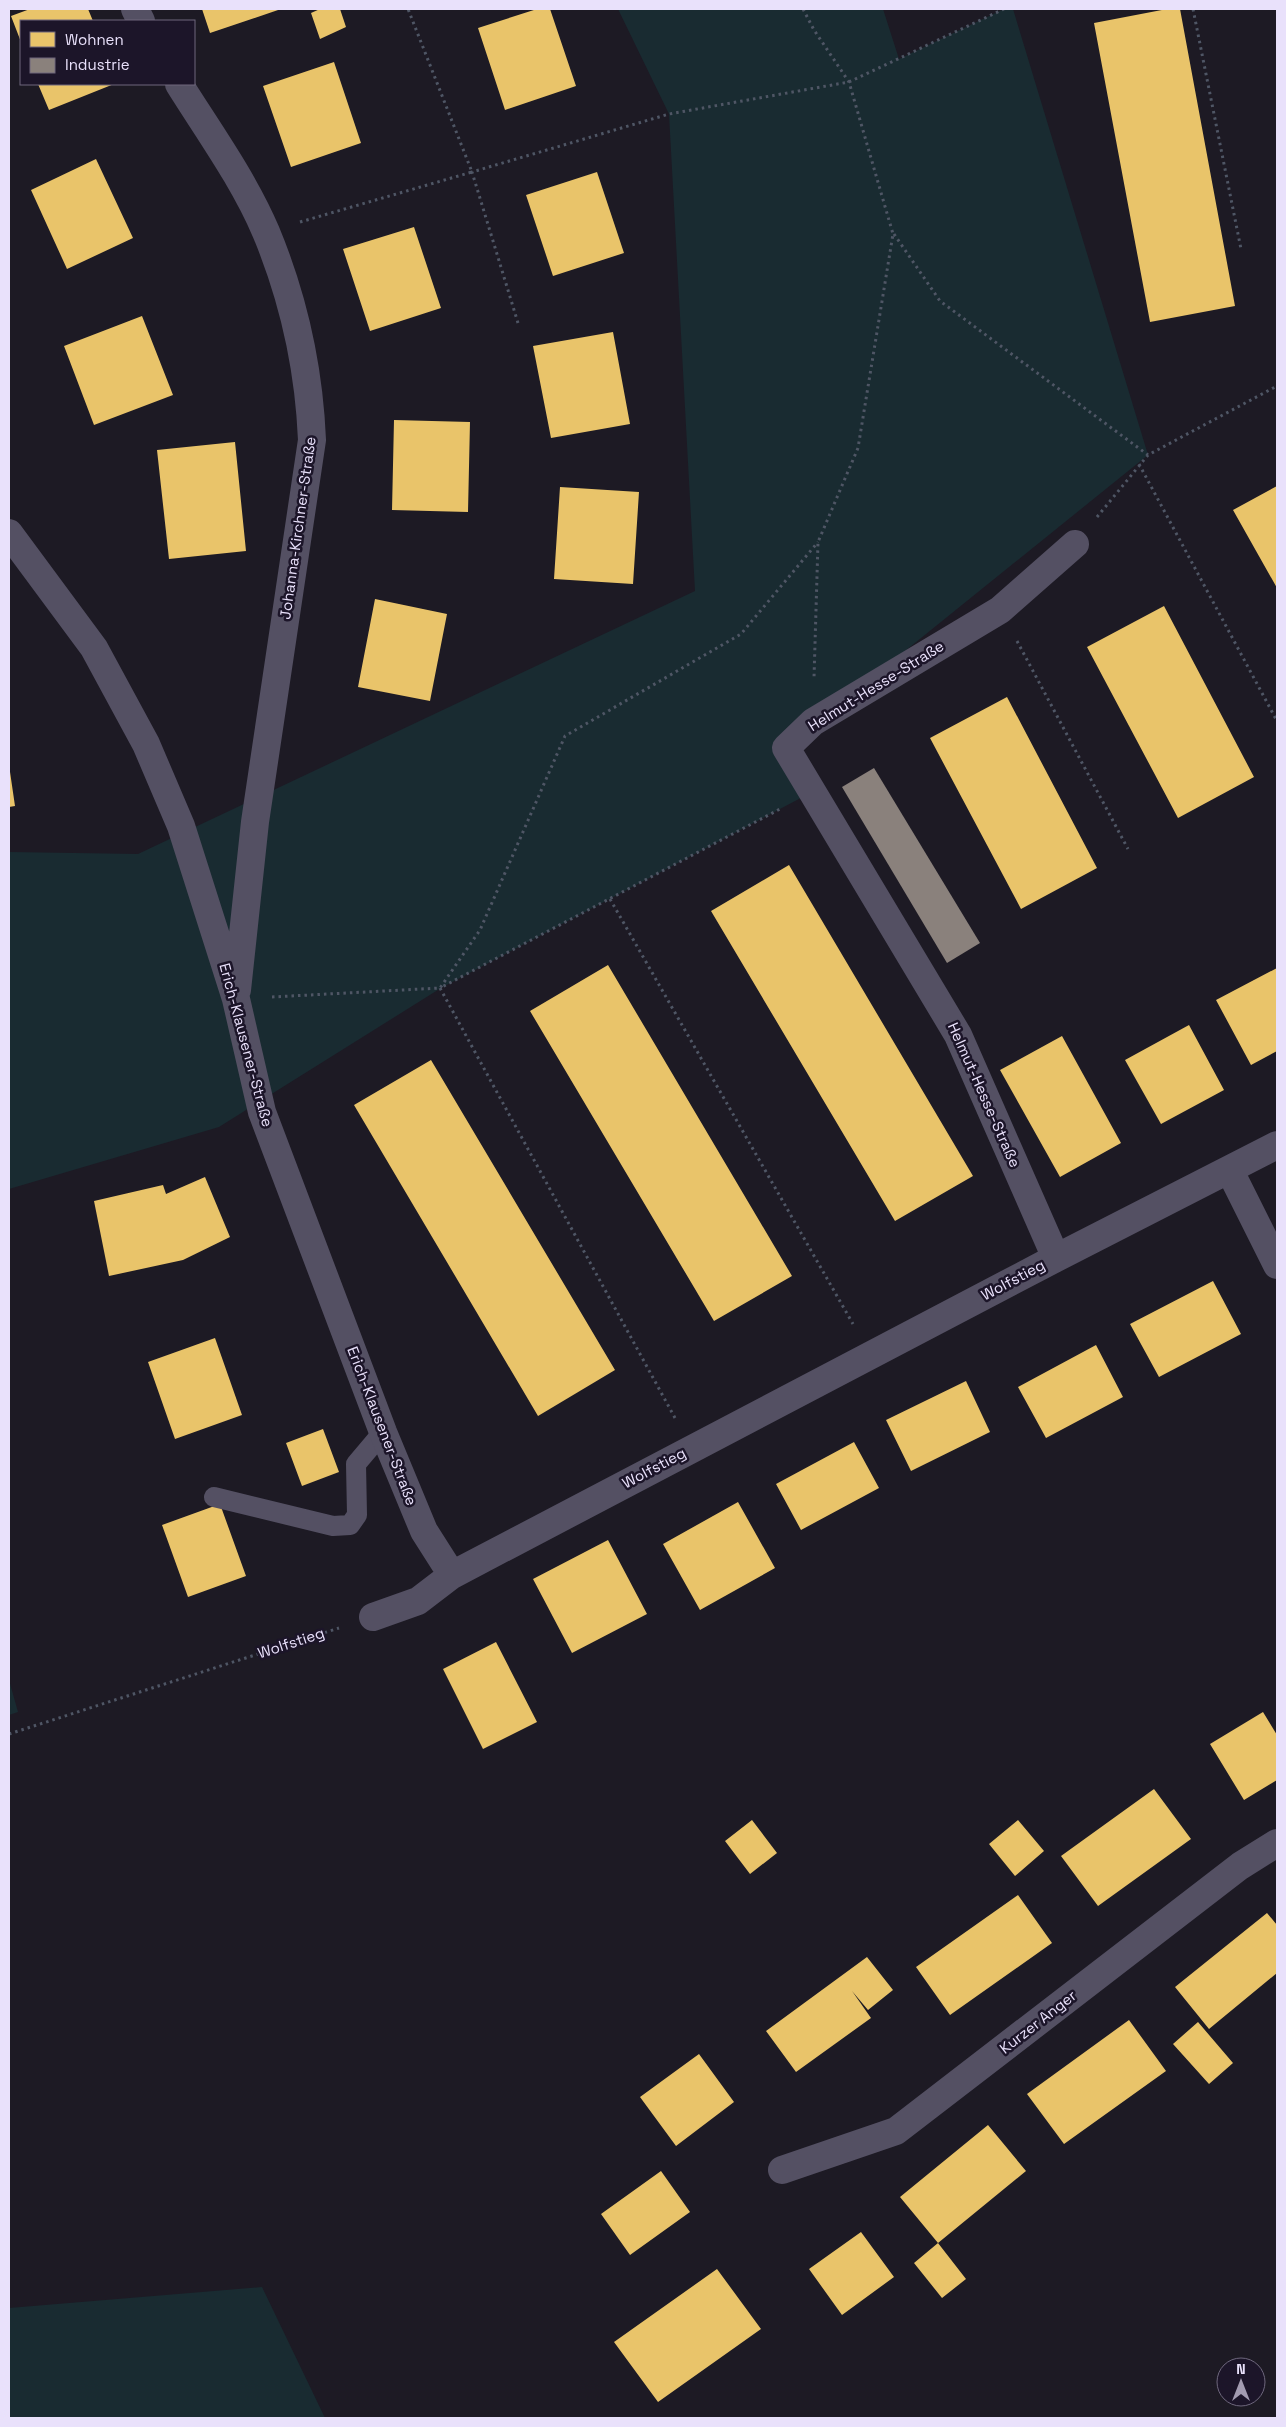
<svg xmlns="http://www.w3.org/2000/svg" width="1286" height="2427" viewBox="0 0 1286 2427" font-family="'Space Grotesk',sans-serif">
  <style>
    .green { fill: #192b31 }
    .homes { fill: #e9c46a }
    .industry { fill: #8a817c }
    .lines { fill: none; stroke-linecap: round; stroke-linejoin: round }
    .path { stroke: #4f5665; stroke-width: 3; stroke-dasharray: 2.5 4; stroke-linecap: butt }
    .lane { stroke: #545063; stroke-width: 20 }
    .street { stroke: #545063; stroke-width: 28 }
    .labels { text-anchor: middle; stroke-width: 5; stroke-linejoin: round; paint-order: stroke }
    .street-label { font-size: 15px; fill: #e9e1fb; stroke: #1c1529 }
  </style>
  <rect width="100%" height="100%" fill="#1d1a24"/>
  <path class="green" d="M618 9H883L899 59 1004 9H1013L1148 455 786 747 814 791 441 988 219 1127 9 1189V852L138 854 695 591 669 114Z
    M9 1680 18 1712 9 1715Z
    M262 2287 325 2418H9V2308Z"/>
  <path class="homes" d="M30 9H88L93 21H21V42L11 16Z
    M202 9H281L210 33Z
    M320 9H340L346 27 320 39 311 13Z
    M537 9H550L576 86 505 110 478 28Z
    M1167 9H1180L1235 306 1150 322 1094 23Z
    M334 62 361 143 291 167 263 86Z
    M38 84H114L49 110Z
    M96 159 133 238 67 269 31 190Z
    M597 172 624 253 553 276 526 195Z
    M414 227 441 308 370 331 343 249Z
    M142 316 173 395 94 425 64 346Z
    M613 332 630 424 551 438 533 346Z
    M394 420 470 422 468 512 392 510Z
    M235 442 246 551 169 559 157 450Z
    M1277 486V588L1233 510Z
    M560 487 639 492 633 584 554 579Z
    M375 599 447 614 430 701 358 687Z
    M1164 606 1254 777 1178 818 1087 647Z
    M1007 697 1097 868 1021 909 930 738Z
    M9 765 15 806 9 807Z
    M789 865 973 1176 895 1221 711 911Z
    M608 965 792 1276 714 1321 530 1011Z
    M1277 968V1051L1251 1065 1216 1000Z
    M1189 1025 1224 1090 1161 1124 1125 1060Z
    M1062 1036 1121 1143 1060 1177 1000 1070Z
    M431 1060 615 1370 538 1416 354 1105Z
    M205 1177 230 1237 183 1260 109 1276 94 1201 163 1185 166 1194Z
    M1213 1281 1241 1334 1159 1377 1130 1324Z
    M215 1338 242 1415 175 1439 148 1362Z
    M1096 1345 1123 1397 1046 1438 1018 1387Z
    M966 1381 990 1432 911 1471 886 1420Z
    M323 1429 339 1472 302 1486 286 1443Z
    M854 1442 879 1488 801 1530 776 1484Z
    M738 1502 775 1568 700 1610 663 1544Z
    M220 1504 246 1576 188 1597 162 1525Z
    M608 1540 647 1614 572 1653 533 1579Z
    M496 1642 537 1722 483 1749 443 1669Z
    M1263 1712 1277 1735V1780L1244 1800 1210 1744Z
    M1154 1789 1191 1839 1098 1906 1061 1856Z
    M752 1820 777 1853 750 1874 725 1841Z
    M1018 1820 1044 1851 1015 1876 989 1844Z
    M1018 1895 1052 1943 950 2015 916 1967Z
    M1267 1913 1277 1925V1973L1209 2029 1175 1987Z
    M867 1957 893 1990 868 2010 852 1991 871 2018 796 2072 766 2031Z
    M1129 2020 1166 2071 1064 2144 1027 2094Z
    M1198 2022 1233 2063 1209 2084 1173 2044Z
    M699 2054 734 2102 676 2146 640 2097Z
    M988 2125 1026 2171 938 2243 900 2197Z
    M661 2171 690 2212 630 2255 601 2214Z
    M861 2232 894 2277 842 2315 809 2269Z
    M938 2243 966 2279 942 2298 914 2263Z
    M717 2269 761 2329 658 2402 614 2342Z"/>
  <path class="industry" d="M874 768 980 943 947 963 842 787Z"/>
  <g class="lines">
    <path class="path" d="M803 9 814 30 849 82 893 234 858 448 818 542 814 678
      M1193 9 1241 249
      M300 222 472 172 408 9
      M894 234 940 301 1148 455
      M518 323 472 172 669 114 849 82 1004 9
      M1139 464 1277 721
      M1097 517 1148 455 1277 386
      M1017 641 1128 849
      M610 899 853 1324
      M272 997 440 988 480 930 565 736 741 634 818 542
      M675 1418 440 988 780 809
      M9 1734 339 1628"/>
    <path class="lane" d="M214 1497 333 1526 350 1525 357 1515 356 1464 383 1432"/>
    <path class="street" d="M135 9 141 21
      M179 84C209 132 244 180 266 232 293 297 309 369 312 440L255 822 237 990
      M9 533 94 648 146 744 181 826 236 999 262 1112 383 1432 424 1531 452 1575
      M1230 1171 1277 1265
      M1056 1258 958 1035 786 748 813 722 1000 610 1075 544
      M373 1617 418 1601 452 1575 1056 1258 1277 1145
      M782 2170 896 2131 1240 1866 1277 1843"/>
  </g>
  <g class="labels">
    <g class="street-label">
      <text transform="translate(298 528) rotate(-82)" y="5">Johanna-Kirchner-Straße</text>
      <text transform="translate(876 686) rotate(-32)" y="5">Helmut-Hesse-Straße</text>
      <text transform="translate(246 1045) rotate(75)" y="5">Erich-Klausener-Straße</text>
      <text transform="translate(984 1095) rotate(66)" y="5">Helmut-Hesse-Straße</text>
      <text transform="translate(1013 1280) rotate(-28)" y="5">Wolfstieg</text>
      <text transform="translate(382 1426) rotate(69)" y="5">Erich-Klausener-Straße</text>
      <text transform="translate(654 1468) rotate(-28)" y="5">Wolfstieg</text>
      <text transform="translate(291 1643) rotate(-18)" y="5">Wolfstieg</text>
      <text transform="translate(1038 2022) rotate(-38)" y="5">Kurzer Anger</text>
    </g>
  </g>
  <rect width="1286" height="2427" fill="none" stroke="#e9e1fb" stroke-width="20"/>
  <rect x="20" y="20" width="175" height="65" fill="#1c1529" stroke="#6e677d"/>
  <rect x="30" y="32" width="25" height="15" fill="#e9c46a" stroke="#6e677d"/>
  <text x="65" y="45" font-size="15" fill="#e9e1fb">Wohnen</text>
  <rect x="30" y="58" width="25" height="15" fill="#8a817c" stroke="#6e677d"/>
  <text x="65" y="70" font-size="15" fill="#e9e1fb">Industrie</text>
  <g transform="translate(1241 2382)"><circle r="24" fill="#1c1529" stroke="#6e677d"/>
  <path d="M0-4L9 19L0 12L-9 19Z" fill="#a29bb0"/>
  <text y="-8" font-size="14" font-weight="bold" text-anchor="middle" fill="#e9e1fb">N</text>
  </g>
</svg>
